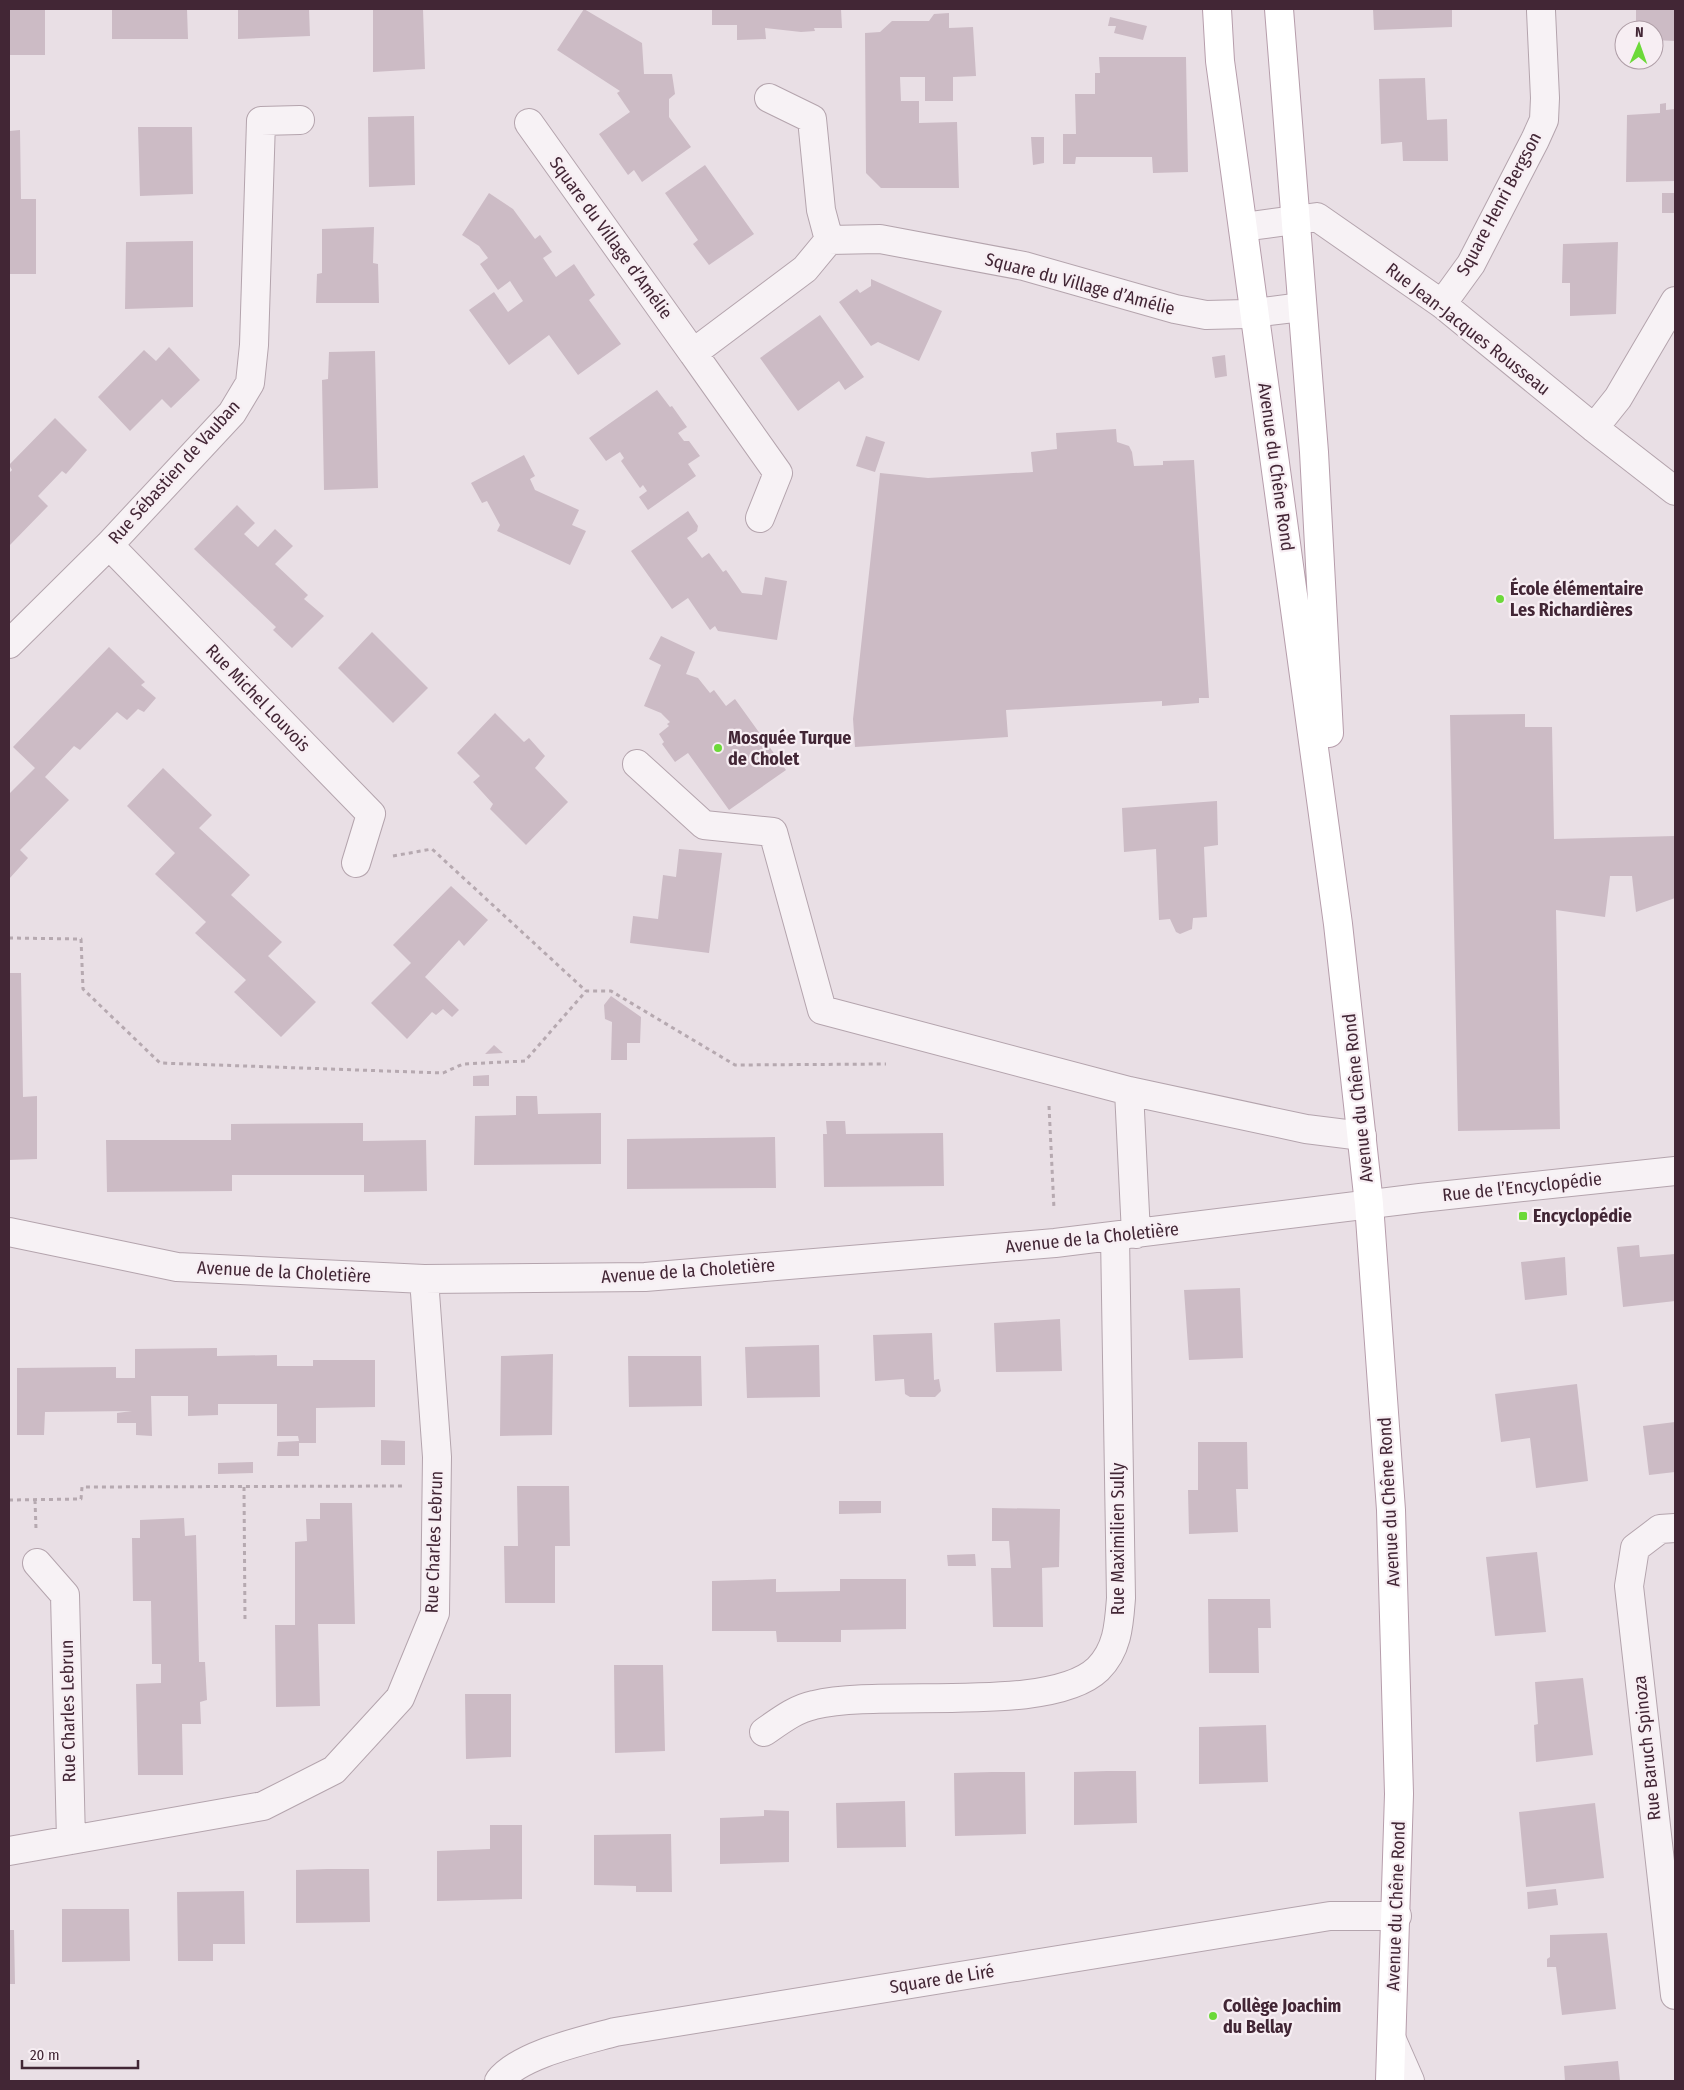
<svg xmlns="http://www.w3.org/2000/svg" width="1684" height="2090" viewBox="0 0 1684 2090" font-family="'Fira Sans Condensed',sans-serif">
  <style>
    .building { fill: #ccbbc5 }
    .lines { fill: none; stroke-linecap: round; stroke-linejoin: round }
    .minor-casing { stroke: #b4a4ad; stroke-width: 30 }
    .major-casing { stroke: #b69dab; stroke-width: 30 }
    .path { stroke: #b6a9b0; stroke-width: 3; stroke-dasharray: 4 4; stroke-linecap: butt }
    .minor { stroke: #f7f2f5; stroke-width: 28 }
    .major { stroke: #fff; stroke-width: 28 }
    .poi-dot { fill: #6cd939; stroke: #f7eef3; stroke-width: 2 }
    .labels { text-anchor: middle; stroke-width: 4.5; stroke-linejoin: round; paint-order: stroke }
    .street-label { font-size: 18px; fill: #422635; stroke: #f7eef3 }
    .poi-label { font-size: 18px; font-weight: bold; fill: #422635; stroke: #f7eef3; text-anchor: start }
  </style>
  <rect width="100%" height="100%" fill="#e9dfe5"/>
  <path class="building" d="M9 9H45V55H9Z
    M112 9H187L188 39H112Z
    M238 9H309L310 36 238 39Z
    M373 9H423L425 69 373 72Z
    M584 9 642 43 644 74H672L675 94 669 99V117L691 147 642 182 634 170 628 175 599 134 630 112 617 93 620 91 557 50Z
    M712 9H841L842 28H814L815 31 801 32 765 28 766 39 737 40V25H712Z
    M1373 9H1452V27L1374 30Z
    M1636 9H1675V41L1654 40V30H1636Z
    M949 13V28L973 27 976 76 953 77V101H925V77H900L901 101H919V123L957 122 959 188H881L866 173 865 33 880 32 892 21H929L934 14Z
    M1110 17 1147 26 1143 40 1114 33 1116 26H1108Z
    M1099 57H1186L1188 172 1153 173 1152 157H1076L1075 164H1063V134H1076L1075 94H1095V73H1100Z
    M1425 78 1427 120 1447 119 1448 161H1403L1402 142 1381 144 1379 79Z
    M1666 103V110L1675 109V181L1626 182 1627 115 1660 113V104Z
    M414 116 415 185 369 187 368 117Z
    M138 127H192L193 194 140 196Z
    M20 130 21 199H36V274H9V131Z
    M1031 137H1044V163L1033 165Z
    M705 165 754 234 709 265 693 244 698 240 665 193Z
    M489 193 513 209 535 239 540 235 552 252 543 258 556 277 574 264 595 295 589 300 621 344 578 375 549 335 509 365 469 310 494 292 508 312 523 301 510 281 498 290 480 264 488 258 479 246 462 235Z
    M1662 193H1675V213H1662Z
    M374 227 373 263 378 264 379 303H316L317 274 322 273V229Z
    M193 241V307L125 309 126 242Z
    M1618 242 1616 314 1570 316V283H1562L1563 244Z
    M871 279 942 311 919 361 878 342 871 346 839 302 857 289 860 293 871 286Z
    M820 315 864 377 845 390 839 381 798 411 760 358Z
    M169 347 200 380 171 408 162 399 130 431 98 397 144 350 156 361Z
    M375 351 378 488 324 490 322 380 328 379 329 352Z
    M1225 355 1227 376 1215 378 1212 357Z
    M657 390 670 407 672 406 687 427 678 433 684 441H689L700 456 688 464 696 476 648 510 639 497 647 491 643 485 640 488 621 461 624 458 620 452 606 461 589 438Z
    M55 418 87 450 66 474 62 471 38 496 48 506 9 546V473L12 470 9 465Z
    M1116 429 1117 442 1129 446 1132 452 1134 466 1163 465V461L1194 460 1209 698H1199V703L1162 706V701L1006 710 1008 737 855 747 853 719 880 473 928 478 1033 472 1031 452 1057 449 1056 433Z
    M866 436 885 442 875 472 856 466Z
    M524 455 535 476 530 479 535 490 579 510 572 525 586 531 570 565 497 531 500 525 487 501 482 503 471 483Z
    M237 505 255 523 244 534 258 547 275 529 293 546 275 564 308 595 304 599 324 616 292 648 273 630 276 627 194 549Z
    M688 511 698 526 697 531 687 538 702 558 709 553 723 572 726 570 742 593 762 595 765 577 787 581 777 640 718 631 715 626 710 630 688 598 672 609 631 551Z
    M372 632 428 688 393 723 338 668Z
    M661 636 695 652 686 674 698 678 710 693 714 690 726 706 735 699 786 770 729 810 688 753 675 762 662 744 664 742 659 734 669 726 667 724 670 722 661 713 644 706 661 665 649 659Z
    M109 647 145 682 141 685 156 698 144 712 138 709 127 720 117 712 80 750 74 746 45 777 69 800 20 850 28 858 9 879V794L35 768 13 747Z
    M495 713 524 742 529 738 545 756 535 768 568 802 526 845 490 809 493 804 473 782 480 776 457 753Z
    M1525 714V727H1552L1554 839 1675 836V898L1636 912 1632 876H1610L1605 917 1556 910 1560 1129 1458 1131 1450 715Z
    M163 768 212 815 199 828 250 875 231 895 282 942 268 956 316 1002 281 1037 234 992 246 980 195 933 206 922 155 874 175 853 127 806Z
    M1217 801 1218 845 1204 847 1207 917 1193 918 1192 929 1180 934 1176 932 1170 919 1159 920 1156 849 1124 852 1122 808Z
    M679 849 722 853 709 953 630 943 633 916 658 919 663 875 676 877Z
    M451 886 488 920 464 946 459 940 425 977 459 1010 452 1017 443 1009 436 1015 432 1012 407 1039 371 1003 411 963 393 945Z
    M9 973H21L23 1097 37 1096V1159L9 1160Z
    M611 996 641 1017 640 1043H627V1060H611L612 1022 605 1019 604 1005Z
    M494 1045 503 1053 485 1054Z
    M489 1075V1086H473V1076Z
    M516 1096H537L538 1114 601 1113V1164L474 1165 475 1116 516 1115Z
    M826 1121H845L846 1134 943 1133 944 1186 824 1187 823 1134H827Z
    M363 1123V1141L426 1140 427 1191 364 1192V1175H232V1191L107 1192 106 1140H231V1124Z
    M775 1137 776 1188 627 1189V1139Z
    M1639 1245 1640 1257 1675 1254V1301L1623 1307 1617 1247Z
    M1565 1257 1567 1295 1525 1300 1521 1262Z
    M1240 1288 1243 1358 1189 1360 1184 1290Z
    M1060 1319 1062 1371 996 1372 994 1323Z
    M932 1333 934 1380 939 1379 941 1391 935 1397H910L905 1394 904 1379 875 1381 873 1335Z
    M819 1345 820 1397 747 1398 745 1347Z
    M217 1348V1356L277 1355V1366H313V1360H375V1407L316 1408V1443H299V1456H277L278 1442 299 1441 298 1436H277V1404H218V1415L188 1416V1396H151L152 1436 136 1435V1423H117V1413L132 1411 45 1412 44 1435H17V1368L116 1367V1378H135V1349Z
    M553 1354 552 1435 500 1436 501 1356Z
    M628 1356H701L702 1406 629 1407Z
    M1577 1384 1588 1481 1536 1488 1530 1438 1501 1442 1495 1394Z
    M1675 1422V1472L1649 1475 1643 1426Z
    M381 1440 405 1441V1465H381Z
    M1198 1442H1247L1248 1489H1236L1238 1532 1189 1534 1188 1490H1198Z
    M253 1462V1473L218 1474V1463Z
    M517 1486H569L570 1546H555V1603H505L504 1546H518Z
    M839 1501H881V1513L839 1514Z
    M320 1503H352L355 1624H318L320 1706 276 1707 275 1625H295V1542L307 1541 306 1519H320Z
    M992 1508 1060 1509 1059 1567 1042 1568 1043 1627H993L991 1568H1011L1009 1541H992Z
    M184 1518 185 1536 196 1535 199 1662H205L207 1700 200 1702 201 1724H182L183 1775H138L136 1684 161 1683V1664H152L151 1601H133L132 1538H140V1520Z
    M1537 1552 1546 1632 1495 1636 1486 1557Z
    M975 1554 976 1566H948L947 1555Z
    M776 1579V1592L840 1591V1579H906V1629L841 1630V1642H777L776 1631H712V1581Z
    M1208 1599H1270L1271 1628H1258L1259 1673H1209Z
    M614 1665H663L665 1751 615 1753Z
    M1583 1678 1593 1755 1536 1762 1534 1725 1538 1724 1535 1682Z
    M465 1694H511V1757L466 1759Z
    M1266 1725 1268 1782 1199 1784V1727Z
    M1107 1771H1136L1137 1823 1074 1825V1772Z
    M992 1772H1025L1026 1834 955 1836 954 1773Z
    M905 1801 906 1847 837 1848 836 1803Z
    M1595 1803 1604 1878 1526 1887 1519 1812Z
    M764 1810 789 1811V1862L720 1864V1818L764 1816Z
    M490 1825H522V1899L437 1901V1851L490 1849Z
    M671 1834 672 1892H636V1886L594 1885V1835Z
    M327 1869H369L370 1922 296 1923V1870Z
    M1556 1889 1558 1905 1528 1909 1527 1892Z
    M244 1891 245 1944H213V1961H178L177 1892Z
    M62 1909H129L130 1961 62 1962Z
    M9 1930H14L15 1984H9Z
    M1607 1933 1616 2009 1562 2015 1556 1967H1547V1959L1550 1957V1935Z
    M1618 2061 1620 2081H1565L1564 2066Z"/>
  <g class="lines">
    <g class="minor-casing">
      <path id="minor" d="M769 98 812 119 821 210 829 240 880 239 1024 266 1175 309 1206 315 1246 314 1302 307
        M529 123 693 353 805 269 829 240
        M1243 227 1317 217 1442 304 1594 428 1675 491
        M1442 304 1471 264 1535 140 1544 120 1545 98 1541 11
        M693 353 778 473 760 518
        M1594 428 1618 398 1675 301
        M109 545 371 814 356 863
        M9 644 109 545 232 413 250 383 254 345 261 121 300 120
        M637 764 704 825 773 832 822 1010 1129 1091 1306 1129 1362 1136
        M1129 1091 1136 1234
        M9 1232 177 1267 424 1279 645 1277 1055 1243 1420 1198 1675 1171
        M1675 1528 1660 1529 1635 1548 1629 1586 1675 1995
        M37 1563 65 1595 71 1840
        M764 1732C780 1721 795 1709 814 1705 883 1688 1050 1715 1098 1669 1118 1649 1119 1624 1121 1598L1115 1236
        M9 1851 263 1806 334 1770 400 1698 435 1613 437 1457 424 1279
        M1392 2040 1410 2081
        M499 2081C520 2054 583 2041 615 2032L1330 1916H1397"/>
    </g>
    <g class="major-casing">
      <path id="major" d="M1217 9 1220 61 1338 924 1369 1204 1391 1510 1399 1794 1390 2081
        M1279 9 1314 452 1329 733"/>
    </g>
    <path class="path" d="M393 856 432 849 586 991
      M9 938 81 939 83 989 160 1063 443 1073 463 1064 525 1061 586 991H611L735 1065 886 1064
      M1049 1106 1054 1209
      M244 1487 245 1622
      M9 1500 81 1499 82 1487 404 1486
      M35 1500 36 1529"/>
    <use href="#minor" class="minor"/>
    <use href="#major" class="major"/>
  </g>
  <g class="poi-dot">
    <circle cx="1500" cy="599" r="5"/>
    <circle cx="718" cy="748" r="5"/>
    <rect x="1518" y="1211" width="10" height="10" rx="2.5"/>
    <circle cx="1213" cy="2016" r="5"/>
  </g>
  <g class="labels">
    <g class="street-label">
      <text transform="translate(1499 204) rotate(-62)" y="6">Square Henri Bergson</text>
      <text transform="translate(611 238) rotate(54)" y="6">Square du Village d’Amélie</text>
      <text transform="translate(1080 284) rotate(15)" y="6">Square du Village d’Amélie</text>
      <text transform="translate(1468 329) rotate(38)" y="6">Rue Jean-Jacques Rousseau</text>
      <text transform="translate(1276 467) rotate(82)" y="6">Avenue du Chêne Rond</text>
      <text transform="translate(174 472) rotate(-48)" y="6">Rue Sébastien de Vauban</text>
      <text transform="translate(258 698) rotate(46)" y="6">Rue Michel Louvois</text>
      <text transform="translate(1358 1098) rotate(-96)" y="6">Avenue du Chêne Rond</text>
      <text transform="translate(1522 1187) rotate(-6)" y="6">Rue de l’Encyclopédie</text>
      <text transform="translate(1092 1238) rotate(-6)" y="6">Avenue de la Choletière</text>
      <text transform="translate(688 1271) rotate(-4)" y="6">Avenue de la Choletière</text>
      <text transform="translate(284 1272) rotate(3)" y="6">Avenue de la Choletière</text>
      <text transform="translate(1389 1502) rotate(-93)" y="6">Avenue du Chêne Rond</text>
      <text transform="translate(1118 1539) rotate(-90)" y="6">Rue Maximilien Sully</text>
      <text transform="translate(434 1542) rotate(-88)" y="6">Rue Charles Lebrun</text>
      <text transform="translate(68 1711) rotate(-91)" y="6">Rue Charles Lebrun</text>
      <text transform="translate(1647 1748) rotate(-96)" y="6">Rue Baruch Spinoza</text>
      <text transform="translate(1396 1906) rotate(-88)" y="6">Avenue du Chêne Rond</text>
      <text transform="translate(942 1979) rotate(-9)" y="6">Square de Liré</text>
    </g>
    <g class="poi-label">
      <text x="1510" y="595">École élémentaire<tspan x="1510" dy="21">Les Richardières</tspan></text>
      <text x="728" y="744">Mosquée Turque<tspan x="728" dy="21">de Cholet</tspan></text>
      <text x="1533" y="1222">Encyclopédie</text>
      <text x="1223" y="2012">Collège Joachim<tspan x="1223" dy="21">du Bellay</tspan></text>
    </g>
  </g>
  <rect width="1684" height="2090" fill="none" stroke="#422635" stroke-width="20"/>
  <g transform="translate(1639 45) rotate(2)"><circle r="24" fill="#f7eef3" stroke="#af9ea7"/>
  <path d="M0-4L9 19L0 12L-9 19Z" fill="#6cd939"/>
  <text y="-8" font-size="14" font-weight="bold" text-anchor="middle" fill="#422635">N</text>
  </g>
  <path d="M22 2060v8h116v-8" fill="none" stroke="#422635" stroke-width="2.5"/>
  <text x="30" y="2060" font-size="15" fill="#422635" stroke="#f7eef3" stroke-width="4" paint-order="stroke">20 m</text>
</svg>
